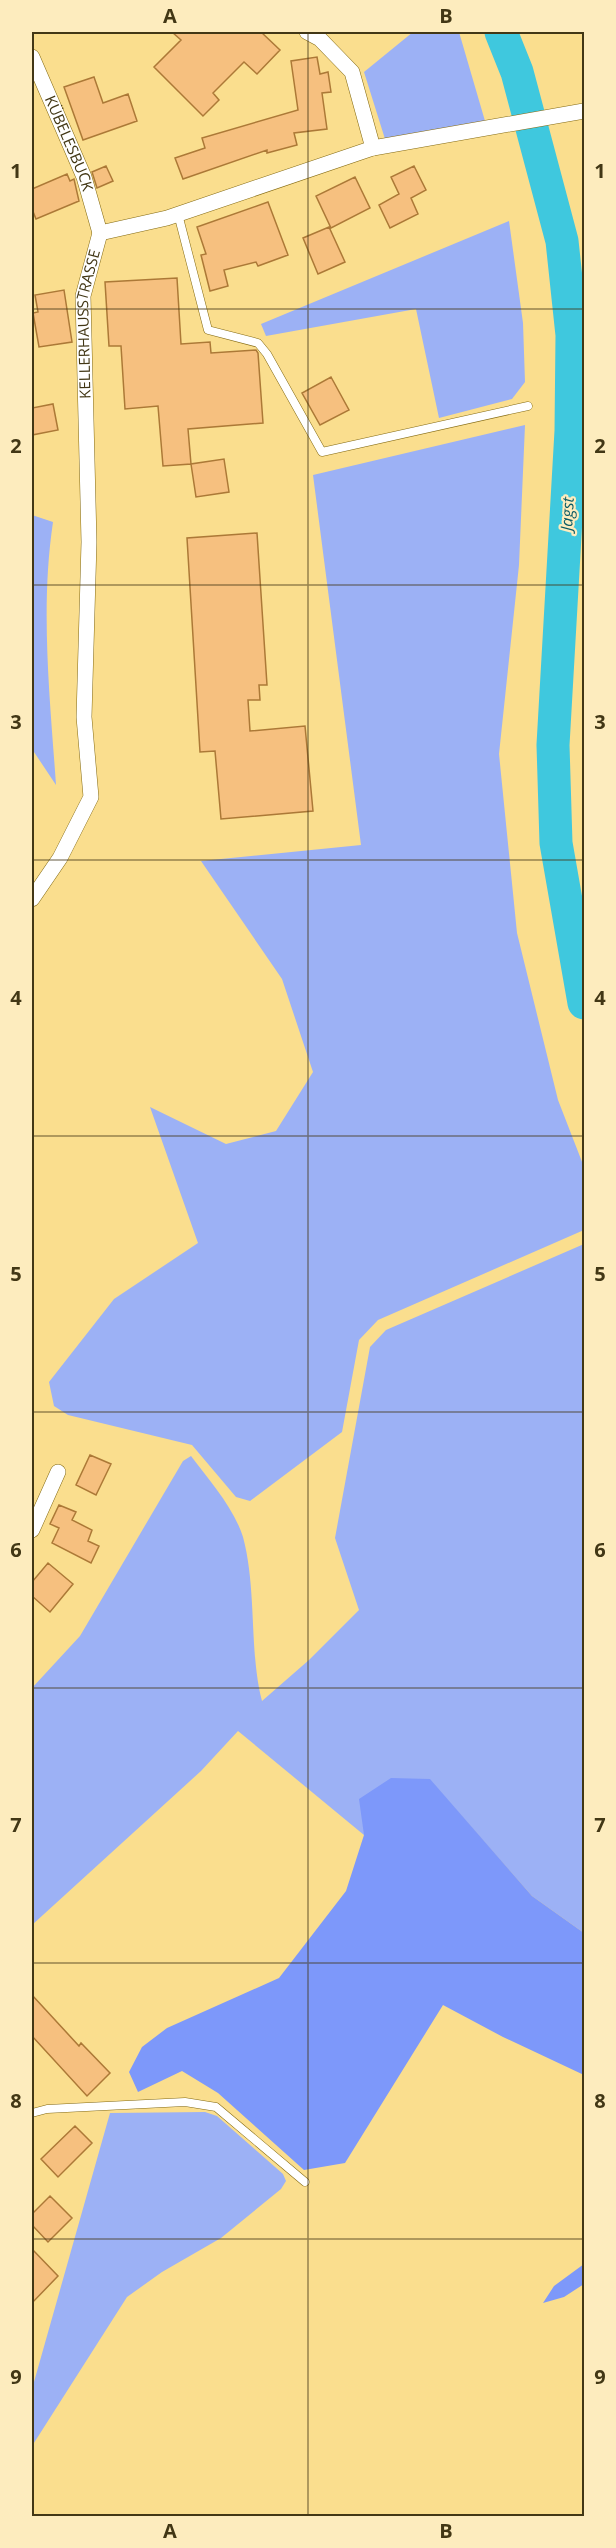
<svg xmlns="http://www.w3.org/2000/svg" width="616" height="2548" viewBox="0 0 616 2548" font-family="'Open Sans',sans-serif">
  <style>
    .green { fill: #9cb1f5 }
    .forest { fill: #7d98fa }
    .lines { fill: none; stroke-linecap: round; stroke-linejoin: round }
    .river { stroke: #3fc8de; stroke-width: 33 }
    .building { fill: #f6c07f; stroke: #ac7937; stroke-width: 1.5 }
    .lane-casing { stroke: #846a12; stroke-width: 9 }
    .street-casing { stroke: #846a12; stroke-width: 16 }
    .lane { stroke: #fff; stroke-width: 8 }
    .street { stroke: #fff; stroke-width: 15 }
    .grid { fill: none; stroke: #423715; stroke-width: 1.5; stroke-opacity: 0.55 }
    .labels { text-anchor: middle; stroke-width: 4.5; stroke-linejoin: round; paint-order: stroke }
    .street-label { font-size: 15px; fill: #423715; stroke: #fdecbe }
    .water-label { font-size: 16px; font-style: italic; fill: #0b5a65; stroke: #fdecbe }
    .neatline { fill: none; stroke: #423715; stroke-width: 2 }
    .grid-label { font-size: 20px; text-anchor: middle; font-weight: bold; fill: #423715 }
  </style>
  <rect width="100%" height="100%" fill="#fade8e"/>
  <path class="green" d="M413 32H459L485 121 385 139 364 72Z
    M509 221 523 323 525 382 512 399 439 418 416 309 266 336 261 324Z
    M525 425 519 565 499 754 517 933 558 1100 584 1167V1230L378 1320 359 1340 342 1432 250 1501 236 1497 192 1445 68 1415 54 1406 49 1382 114 1299 198 1243 150 1107 226 1144 276 1131 313 1072 282 979 201 861 361 845 313 475Z
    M32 515 53 522C40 609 50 698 56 785L32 749Z
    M584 1244V1933L532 1896 430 1780 364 1835 238 1731 201 1771 32 1925V1688L80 1636 183 1461 191 1456C209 1480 234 1508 243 1537 257 1589 249 1652 262 1701L309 1660 359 1610 335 1538 370 1347 386 1330Z
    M205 2112 217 2116 283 2174 286 2181 281 2189 221 2238 162 2272 127 2297 32 2446V2389L110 2113Z"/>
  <path class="forest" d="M391 1778 430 1779 532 1896 584 1933V2075L503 2037 443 2005 345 2163 304 2170 218 2093 182 2071 138 2092 129 2072 142 2047 167 2028 279 1978 346 1891 364 1835 359 1799Z
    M584 2264V2284L564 2297 543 2303 554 2286Z"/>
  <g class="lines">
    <path class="river" d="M501 32 517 72 562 241 572 335 571 431 553 745 556 843 584 1003"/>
  </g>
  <path class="building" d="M172 32H261L280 50 257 74 244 62 213 93 219 100 203 116 154 67 181 40Z
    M317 57 320 74 328 72 331 92 322 93 327 129 294 133 297 145 267 153V150L183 179 175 158 205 148 202 138 298 110 291 61Z
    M94 77 103 103 128 94 137 121 83 140 64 87Z
    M106 166 113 181 97 188 92 172Z
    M414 166 426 190 411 198 418 214 390 228 379 205 399 194 391 177Z
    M67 174 70 181 74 179 79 201 36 219 32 209V189Z
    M355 177 370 208 331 228 316 196Z
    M268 202 288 255 258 266 256 262 224 270 228 286 210 291 201 255 206 254 197 227Z
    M329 227 345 262 318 274 303 238Z
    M177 278 181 344 210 342 211 353 256 350 258 353 263 423 188 429 191 464 163 466 158 406 125 409 121 346H109L105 282Z
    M64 290 72 342 39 347 33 313 38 312 35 295Z
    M331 377 349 410 320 425 302 393Z
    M53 404 58 430 32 435V408Z
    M224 459 229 492 196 497 191 464Z
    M257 533 267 685H259L260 700H248L250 731 305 726 313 811 221 819 215 751 200 752 187 538Z
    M90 1455 111 1464 96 1495 76 1485Z
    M59 1505 76 1512 72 1520 92 1530 88 1541 99 1546 91 1563 52 1543 59 1528 50 1524Z
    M48 1563 73 1584 50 1612 32 1596V1582Z
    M32 1995 79 2046 81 2043 110 2073 87 2096 32 2036Z
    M75 2126 92 2143 58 2177 41 2159Z
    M50 2196 72 2218 48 2242 32 2225V2214Z
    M32 2249 58 2276 32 2303Z"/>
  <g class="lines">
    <g class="lane-casing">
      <path id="lane" d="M178 214 208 330 258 343 267 354 322 452 528 406
        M32 2113 47 2109 185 2102 216 2107 305 2182"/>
    </g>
    <g class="street-casing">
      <g id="street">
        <path d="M307 32 320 39 352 72 373 148"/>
        <path id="s1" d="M32 57 84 177 100 233"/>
        <path d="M100 233 167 218 373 148 584 111"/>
        <path id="s2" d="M32 899 60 858 91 797 84 717 89 542 83 296 100 233"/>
        <path d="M32 1530 58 1472"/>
      </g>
    </g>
    <use href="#lane" class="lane"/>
    <use href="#street" class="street"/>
  </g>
  <path class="grid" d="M308 32V2516M32 309H584M32 585H584M32 860H584M32 1136H584M32 1412H584M32 1688H584M32 1963H584M32 2239H584"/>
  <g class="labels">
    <g class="street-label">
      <text dy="5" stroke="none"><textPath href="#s1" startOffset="94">KÜBELESBUCK</textPath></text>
      <text dy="5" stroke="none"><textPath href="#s2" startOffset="592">KELLERHAUSSTRASSE</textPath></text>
    </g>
    <g class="water-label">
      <text transform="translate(567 514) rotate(-87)" y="6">Jagst</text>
    </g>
  </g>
  <rect width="616" height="2548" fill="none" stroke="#fdecbe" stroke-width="66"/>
  <rect x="33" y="33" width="550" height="2482" class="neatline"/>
  <g class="grid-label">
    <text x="170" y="23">A</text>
    <text x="446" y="23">B</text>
    <text x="16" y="178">1</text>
    <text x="600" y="178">1</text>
    <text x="16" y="453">2</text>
    <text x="600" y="453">2</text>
    <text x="16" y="729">3</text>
    <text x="600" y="729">3</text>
    <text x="16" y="1005">4</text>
    <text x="600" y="1005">4</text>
    <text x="16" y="1281">5</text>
    <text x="600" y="1281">5</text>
    <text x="16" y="1557">6</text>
    <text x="600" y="1557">6</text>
    <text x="16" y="1832">7</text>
    <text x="600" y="1832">7</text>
    <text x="16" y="2108">8</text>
    <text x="600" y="2108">8</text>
    <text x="16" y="2384">9</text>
    <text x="600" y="2384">9</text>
    <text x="170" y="2538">A</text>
    <text x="446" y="2538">B</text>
  </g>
</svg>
